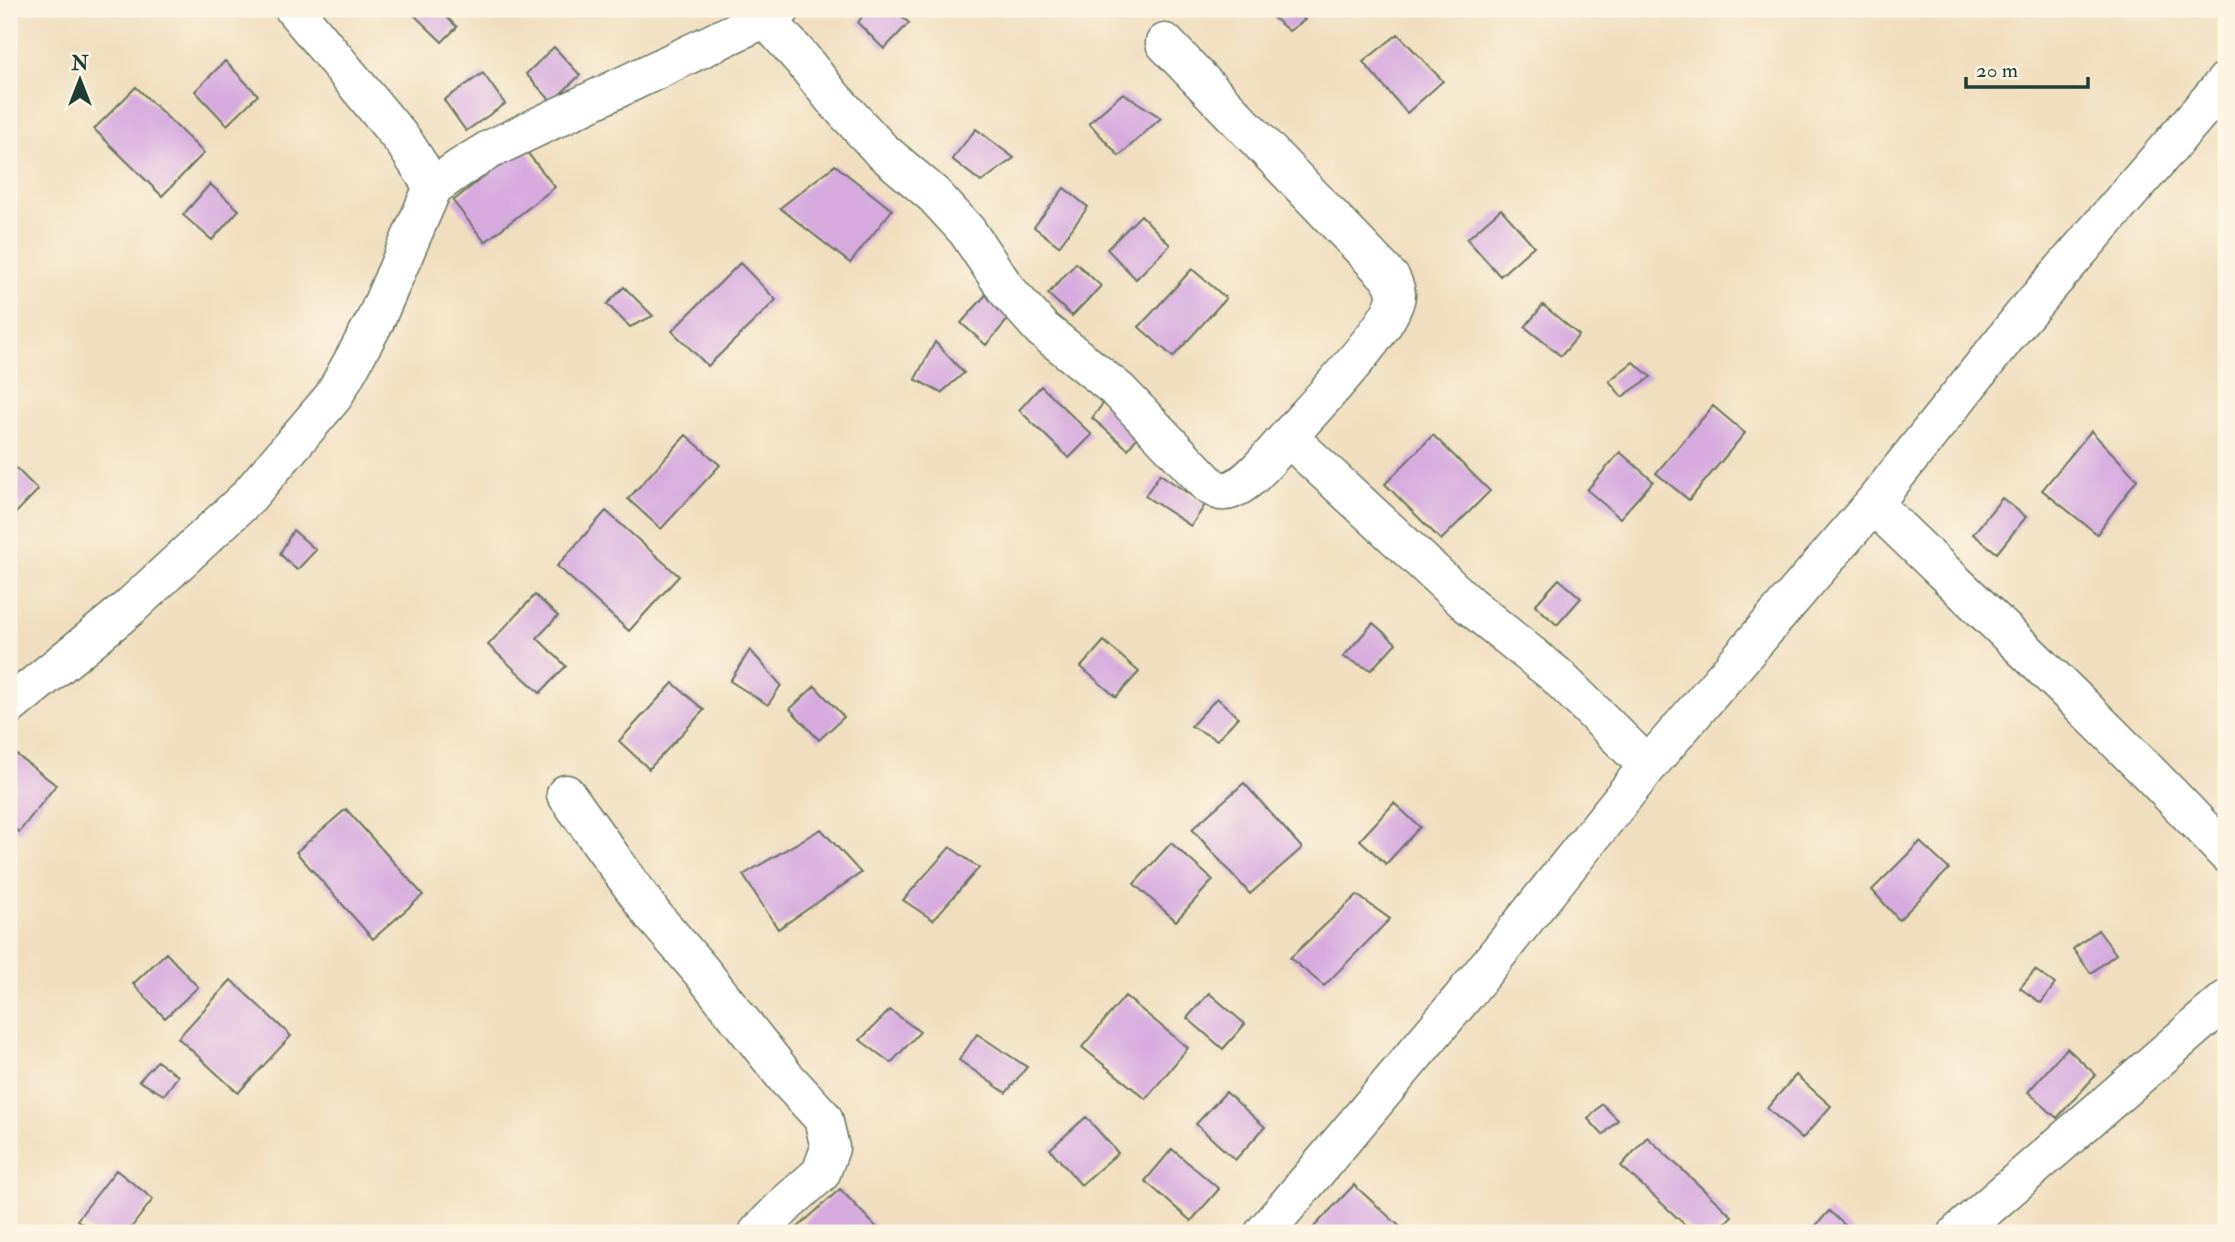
<svg xmlns="http://www.w3.org/2000/svg" width="2235" height="1242" viewBox="0 0 2235 1242" font-family="'IM FELL Double Pica',serif">
  <style>
    .building { fill: #d6aadf }
    .lines { fill: none; stroke-linecap: round; stroke-linejoin: round }
    .street-casing { stroke: #687664; stroke-width: 41 }
    .street { stroke: #fff; stroke-width: 38 }
  </style>
  <rect width="100%" height="100%" fill="#fcf5e5"/>
  <filter id="ink" filterUnits="userSpaceOnUse"><feTurbulence type="fractalNoise" baseFrequency=".0143" numOctaves="2"/><feDisplacementMap in="SourceGraphic" scale="14" xChannelSelector="R" yChannelSelector="G"/><feConvolveMatrix kernelMatrix="1 2 1 2 8 2 1 2 1" color-interpolation-filters="sRGB"/></filter>
  <filter id="wash" filterUnits="userSpaceOnUse"><feTurbulence type="fractalNoise" baseFrequency=".00686" numOctaves="4" result="noise"/><feDisplacementMap in="SourceGraphic" scale="28" xChannelSelector="R" yChannelSelector="G"/><feGaussianBlur stdDeviation="1.57" result="paint"/><feColorMatrix in="noise" values="0 0 0 0 0 0 0 0 0 0 0 0 0 0 0 0 0 1.4 0 .05"/><feComposite in="paint" operator="in"/></filter>
  <g filter="url(#wash)">
    <rect width="100%" height="100%" fill="#f0dfbe"/>
    <g id="blocks">
      <path class="building" d="M416 9H438L457 27 442 42 412 13Z
        M866 9H894L909 23 884 49 858 23Z
        M1276 9H1291L1305 20 1289 31 1270 15Z
        M1398 34 1443 81 1407 113 1363 62Z
        M554 47 580 75 552 102 526 74Z
        M225 61 258 95 227 125 195 91Z
        M483 73 505 104 466 131 444 100Z
        M136 87 204 153 162 196 94 129Z
        M1123 93 1161 118 1119 156 1089 123Z
        M976 129 1014 158 981 182 952 159Z
        M522 146 555 187 485 242 453 201Z
        M835 165 892 210 850 263 780 208Z
        M210 184 239 210 212 240 183 215Z
        M1064 188 1088 207 1059 246 1034 227Z
        M1501 209 1534 246 1500 276 1467 239Z
        M1141 215 1170 245 1136 279 1107 249Z
        M740 263 776 300 708 366 672 331Z
        M1076 263 1101 286 1072 316 1048 294Z
        M1192 269 1226 298 1173 357 1139 327Z
        M624 287 653 316 630 327 607 304Z
        M992 288 1017 309 986 345 961 323Z
        M1543 305 1579 335 1561 356 1525 327Z
        M935 342 964 373 941 393 915 379Z
        M1633 362 1651 377 1622 397 1609 381Z
        M1041 386 1092 435 1069 458 1019 410Z
        M1108 397 1145 428 1128 449 1092 418Z
        M1713 406 1745 433 1689 500 1656 473Z
        M2091 431 2137 479 2097 534 2042 490Z
        M686 435 720 465 661 529 628 499Z
        M1433 435 1490 491 1441 540 1385 484Z
        M1620 452 1653 481 1620 518 1587 490Z
        M9 461 38 490 9 520Z
        M1160 474 1205 505 1191 526 1145 496Z
        M2002 498 2026 517 1997 553 1973 534Z
        M606 511 679 576 629 631 557 566Z
        M293 530 316 550 297 570 280 554Z
        M1559 579 1581 598 1557 625 1535 605Z
        M535 595 558 616 537 638 566 666 540 693 488 645Z
        M1373 623 1396 643 1371 670 1343 657Z
        M1104 641 1139 672 1116 697 1081 667Z
        M750 650 781 685 768 705 730 681Z
        M673 683 704 710 649 769 619 741Z
        M815 686 844 717 819 740 790 709Z
        M1217 698 1238 717 1217 740 1191 726Z
        M9 749 56 785 19 832 9 824Z
        M1244 783 1302 848 1250 894 1192 829Z
        M1394 803 1420 827 1386 864 1360 840Z
        M346 809 423 895 373 939 296 852Z
        M821 829 861 873 778 929 743 875Z
        M1920 842 1949 869 1899 920 1872 890Z
        M1171 843 1213 880 1176 921 1134 884Z
        M950 847 979 868 933 920 903 900Z
        M1357 895 1390 919 1324 986 1290 958Z
        M2098 930 2116 954 2091 973 2073 949Z
        M166 953 198 987 165 1018 133 984Z
        M2035 970 2055 984 2041 1003 2020 988Z
        M231 980 291 1036 238 1093 178 1038Z
        M1209 993 1245 1024 1223 1049 1187 1018Z
        M1125 996 1188 1048 1146 1099 1082 1047Z
        M890 1010 920 1032 891 1063 860 1040Z
        M977 1034 1027 1067 1006 1093 959 1060Z
        M2067 1048 2096 1075 2057 1118 2028 1092Z
        M157 1061 178 1076 164 1095 139 1081Z
        M1796 1075 1831 1106 1802 1139 1767 1108Z
        M1226 1092 1265 1127 1235 1160 1196 1124Z
        M1602 1104 1618 1120 1603 1135 1588 1119Z
        M1086 1117 1118 1153 1081 1185 1050 1149Z
        M1647 1137 1732 1216 1715 1233H1694L1621 1166Z
        M1172 1149 1219 1189 1191 1221 1145 1181Z
        M116 1170 153 1199 127 1233H94L77 1220Z
        M1354 1185 1407 1233H1308Z
        M840 1189 882 1233H801L797 1228Z
        M1829 1211 1854 1233H1809Z"/>
    </g>
  </g>
  <g filter="url(#ink)">
    <use href="#blocks" fill-opacity="0" stroke="#687664" stroke-width="2"/>
    <g class="lines">
      <g class="street-casing">
        <path id="street" d="M294 9 404 142 433 187
          M765 18 802 59 832 97 881 150 934 195 967 231 1006 289 1042 329 1119 391 1210 486C1214 488 1217 490 1221 491 1243 494 1274 452 1288 437L1468 604 1556 675 1648 766
          M1165 43 1391 279C1393 283 1396 290 1396 294 1397 322 1309 412 1288 437
          M1873 504C1992 619 2113 732 2226 853
          M9 706 129 608 246 499 333 397 375 321 433 187 460 168 489 150 765 18 781 9
          M566 794 652 914 702 972 786 1078 823 1118 830 1148 821 1173 787 1203 758 1233
          M1264 1233 1463 997 1648 766 1873 504 2022 317 2226 81
          M1958 1233 2226 1000"/>
      </g>
      <use href="#street" class="street"/>
    </g>
  </g>
  <rect width="2235" height="1242" fill="none" stroke="#fcf5e5" stroke-width="35"/>
  <g transform="translate(80 80)" stroke="#fcf5e5" stroke-width="5" paint-order="stroke">
  <path d="M0-5L12 26L0 18L-12 26Z" fill="#1f3d34"/>
  <text y="-10" font-size="19" font-weight="bold" text-anchor="middle" fill="#1f3d34">N</text>
  </g>
  <path d="M1966 77v10h122v-10" fill="none" stroke="#1f3d34" stroke-width="3.5"/>
  <text x="1976" y="77" font-size="21" fill="#1f3d34" stroke="#fcf5e5" stroke-width="5" paint-order="stroke">20 m</text>
</svg>
